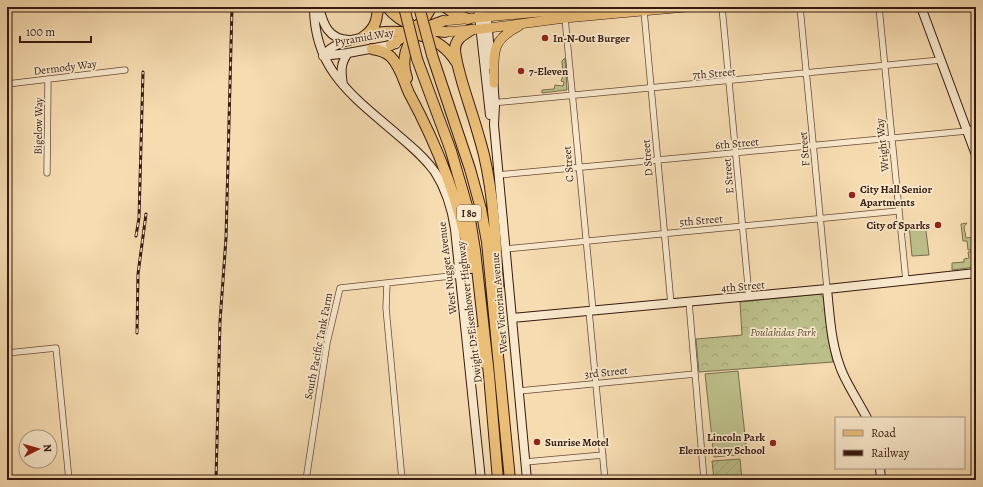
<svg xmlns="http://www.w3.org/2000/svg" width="983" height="487" viewBox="0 0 983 487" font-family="Alegreya,serif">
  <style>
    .grass { fill: #bdc08b; stroke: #7a6d4c }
    .forest { fill: url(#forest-crowns); stroke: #7a6d4c }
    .garden { fill: url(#garden-furrows); stroke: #7a6d4c }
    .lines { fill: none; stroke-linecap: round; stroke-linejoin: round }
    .street-casing { stroke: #664a37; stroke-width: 7 }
    .secondary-casing { stroke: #361a0e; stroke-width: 10 }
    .primary-casing { stroke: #361a0e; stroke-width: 10 }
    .highway-casing { stroke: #361a0e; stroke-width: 12 }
    .street { stroke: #f9e8cc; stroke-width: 5.5 }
    .secondary { stroke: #f9e8cc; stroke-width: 8 }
    .primary { stroke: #ebbe78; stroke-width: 9 }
    .highway { stroke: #ebbe78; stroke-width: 10 }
    .rail-casing { stroke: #361a0e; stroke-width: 3 }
    .rail { stroke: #f9e8cc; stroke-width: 1.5; stroke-dasharray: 4.5; stroke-linecap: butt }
    .highway-bridge-casing { stroke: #361a0e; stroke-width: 12; stroke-linecap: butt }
    .highway-bridge { stroke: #ebbe78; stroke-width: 10 }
    .poi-dot { fill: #8f2418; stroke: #f9e8cc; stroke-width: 1.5 }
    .labels { text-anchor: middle; stroke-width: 3.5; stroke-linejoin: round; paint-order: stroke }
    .shield { fill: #f9e8cc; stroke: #705847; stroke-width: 1 }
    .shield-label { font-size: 10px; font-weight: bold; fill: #361a0e }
    .street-label { font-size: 11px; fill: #361a0e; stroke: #f9e8cc }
    .poi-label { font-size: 11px; font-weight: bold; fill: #361a0e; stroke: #f9e8cc; text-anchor: start }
    .park-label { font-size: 11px; font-style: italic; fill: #5e4c34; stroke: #f9e8cc }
  </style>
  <defs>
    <pattern id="forest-crowns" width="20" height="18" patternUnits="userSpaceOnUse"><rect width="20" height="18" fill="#bdc08b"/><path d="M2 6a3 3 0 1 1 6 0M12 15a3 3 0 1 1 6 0" fill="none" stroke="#a3a477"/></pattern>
    <pattern id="garden-furrows" width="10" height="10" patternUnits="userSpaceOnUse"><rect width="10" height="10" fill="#bdc08b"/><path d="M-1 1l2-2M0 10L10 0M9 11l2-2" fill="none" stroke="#a3a477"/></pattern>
  </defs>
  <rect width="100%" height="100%" fill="#f6dcb1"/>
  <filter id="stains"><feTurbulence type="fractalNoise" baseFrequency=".005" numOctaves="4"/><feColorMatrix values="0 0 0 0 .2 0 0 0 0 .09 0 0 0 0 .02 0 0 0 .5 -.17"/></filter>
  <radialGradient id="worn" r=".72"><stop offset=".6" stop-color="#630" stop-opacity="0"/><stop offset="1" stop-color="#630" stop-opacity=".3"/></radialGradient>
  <path class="grass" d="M565 58 567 90 542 93V90L554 89 555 85 563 86 564 82 561 81 563 76 562 61Z
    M925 223 929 255 912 256 909 225Z
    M967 223 964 227 966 238 976 237V249L968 250 967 241H963L961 224Z
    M976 251V267L952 270V263L964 262V259L969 258 968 252Z
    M738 371 747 454 714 457 705 374Z"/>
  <path class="forest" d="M820 294 824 299 828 338 833 362 699 372 696 339 742 335 740 302Z"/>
  <path class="garden" d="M740 459 742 480H714L712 461Z"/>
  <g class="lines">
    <g class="street-casing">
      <path id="street" d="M722 7 749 296
        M800 7 827 289
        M879 7 906 281
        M644 11 671 304
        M565 18 593 311
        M7 84 125 70
        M491 103 941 60
        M47 173 48 79
        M498 175 967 131 976 128
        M505 249 898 211
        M387 283 386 308 402 480
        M689 302 704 480
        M589 311 605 480
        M7 353 56 348 69 480
        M519 391 695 374
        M525 462 603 455
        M306 480 327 343 340 288 460 275"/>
    </g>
    <g class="secondary-casing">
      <path id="secondary" d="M314 7C314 71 354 97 399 136 412 147 425 158 435 172 446 189 452 209 455 229L481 480
        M319 7C323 24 328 39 349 40
        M478 7 490 115
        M486 7 491 65
        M921 7 976 155
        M323 56C333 42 353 40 368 36
        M323 56 348 53 396 44
        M493 77 495 105 494 125 527 480
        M343 85C341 72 340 64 348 53
        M827 289C830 318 831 347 843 374 850 389 859 403 867 418
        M512 318 827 289 976 273
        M880 468 881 480"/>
    </g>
    <g class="primary-casing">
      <path id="primary" d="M497 7 512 15
        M443 21 595 7
        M445 32 481 29 565 18 686 7
        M494 83C494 53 490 41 519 26"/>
    </g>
    <g class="highway-casing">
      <path id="highway" d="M387 7C402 26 423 30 445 32
        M445 7 455 14 468 19
        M471 30C463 35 455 39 455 50 456 62 460 74 463 85 470 108 478 131 484 155 494 198 496 243 498 287
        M375 33C406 29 439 34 456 62
        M363 37C375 29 377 21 378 7
        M391 45C406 34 424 25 431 7
        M372 49C379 50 386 52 391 57 400 66 404 82 409 93 438 147 462 207 471 268
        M432 55 470 169 481 209 487 242 510 480
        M417 59 451 151 469 213 475 250 489 375 498 480
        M407 78C401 62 405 41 420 31 427 26 436 24 443 21
        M478 332 479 351 484 363"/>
    </g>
    <use href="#street" class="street"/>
    <use href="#secondary" class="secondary"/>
    <use href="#primary" class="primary"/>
    <use href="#highway" class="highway"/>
    <g class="rail-casing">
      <path id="rail" d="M136 236 139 218 143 72
        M137 333 138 274 146 214
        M216 480 220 322 226 238 232 7"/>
    </g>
    <use href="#rail" class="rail"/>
    <g class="highway-bridge-casing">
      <path id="highway-bridge" d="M404 7 417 59
        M419 7 432 55"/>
    </g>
    <use href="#highway-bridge" class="highway-bridge"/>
  </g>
  <g class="poi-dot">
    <circle cx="545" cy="38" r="4"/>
    <circle cx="521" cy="71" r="4"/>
    <circle cx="852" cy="195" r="4"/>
    <circle cx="938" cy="225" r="4"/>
    <circle cx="537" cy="442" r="4"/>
    <circle cx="773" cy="443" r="4"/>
  </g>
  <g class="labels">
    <rect class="shield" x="457" y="205" width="24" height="16" rx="3"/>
    <g class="shield-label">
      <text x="469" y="217">I 80</text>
    </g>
    <g class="street-label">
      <text transform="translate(364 37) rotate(-10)" y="4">Pyramid Way</text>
      <text transform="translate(65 67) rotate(-7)" y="4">Dermody Way</text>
      <text transform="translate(714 73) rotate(-5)" y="4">7th Street</text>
      <text transform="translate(38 126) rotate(-89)" y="4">Bigelow Way</text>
      <text transform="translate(737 143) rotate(-5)" y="4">6th Street</text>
      <text transform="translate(882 145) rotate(-96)" y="4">Wright Way</text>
      <text transform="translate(804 149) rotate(-95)" y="4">F Street</text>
      <text transform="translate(647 158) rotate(-95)" y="4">D Street</text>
      <text transform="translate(568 164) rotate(-95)" y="4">C Street</text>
      <text transform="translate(728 176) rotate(-95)" y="4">E Street</text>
      <text transform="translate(701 220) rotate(-5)" y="4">5th Street</text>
      <text transform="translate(447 268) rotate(-97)" y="4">West Nugget Avenue</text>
      <text transform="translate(743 286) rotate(-5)" y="4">4th Street</text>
      <text transform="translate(499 303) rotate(-95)" y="4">West Victorian Avenue</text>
      <text transform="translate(469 312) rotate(-97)" y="4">Dwight D. Eisenhower Highway</text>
      <text transform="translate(318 346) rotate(-79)" y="4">South Pacific Tank Farm</text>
      <text transform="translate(606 372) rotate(-6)" y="4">3rd Street</text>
    </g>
    <g class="poi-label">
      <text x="553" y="42">In-N-Out Burger</text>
      <text x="529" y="75">7-Eleven</text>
      <text x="860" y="193">City Hall Senior<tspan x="860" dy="13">Apartments</tspan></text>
      <text x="930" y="229" text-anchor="end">City of Sparks</text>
      <text x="765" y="441" text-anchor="end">Lincoln Park<tspan x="765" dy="13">Elementary School</tspan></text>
      <text x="545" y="446">Sunrise Motel</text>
    </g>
    <g class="park-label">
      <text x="783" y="336">Poulakidas Park</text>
    </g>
  </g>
  <rect width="983" height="487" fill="none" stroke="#f6dcb1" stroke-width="24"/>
  <rect x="8" y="8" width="967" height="471" fill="none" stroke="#361a0e" stroke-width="2"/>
  <rect x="12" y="12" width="959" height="463" fill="none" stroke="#361a0e"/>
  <rect x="835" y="417" width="130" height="52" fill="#f9e8cc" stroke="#ab9680"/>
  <rect x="843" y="430" width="20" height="6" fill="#ebbe78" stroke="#ab9680"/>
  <text x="871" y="437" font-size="12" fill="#361a0e">Road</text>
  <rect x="843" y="450" width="20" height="6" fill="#361a0e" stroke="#ab9680"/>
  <text x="871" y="457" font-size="12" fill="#361a0e">Railway</text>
  <g transform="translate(38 449) rotate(84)"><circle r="19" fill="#f9e8cc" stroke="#ab9680"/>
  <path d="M0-3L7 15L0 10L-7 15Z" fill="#8f2418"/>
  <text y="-6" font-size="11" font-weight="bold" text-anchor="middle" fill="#361a0e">N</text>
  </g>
  <path d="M20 36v6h71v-6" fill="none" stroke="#361a0e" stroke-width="2"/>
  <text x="26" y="36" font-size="12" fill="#361a0e" stroke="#f9e8cc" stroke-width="3" paint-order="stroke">100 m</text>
  <rect width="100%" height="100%" filter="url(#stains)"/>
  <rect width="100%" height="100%" fill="url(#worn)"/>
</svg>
